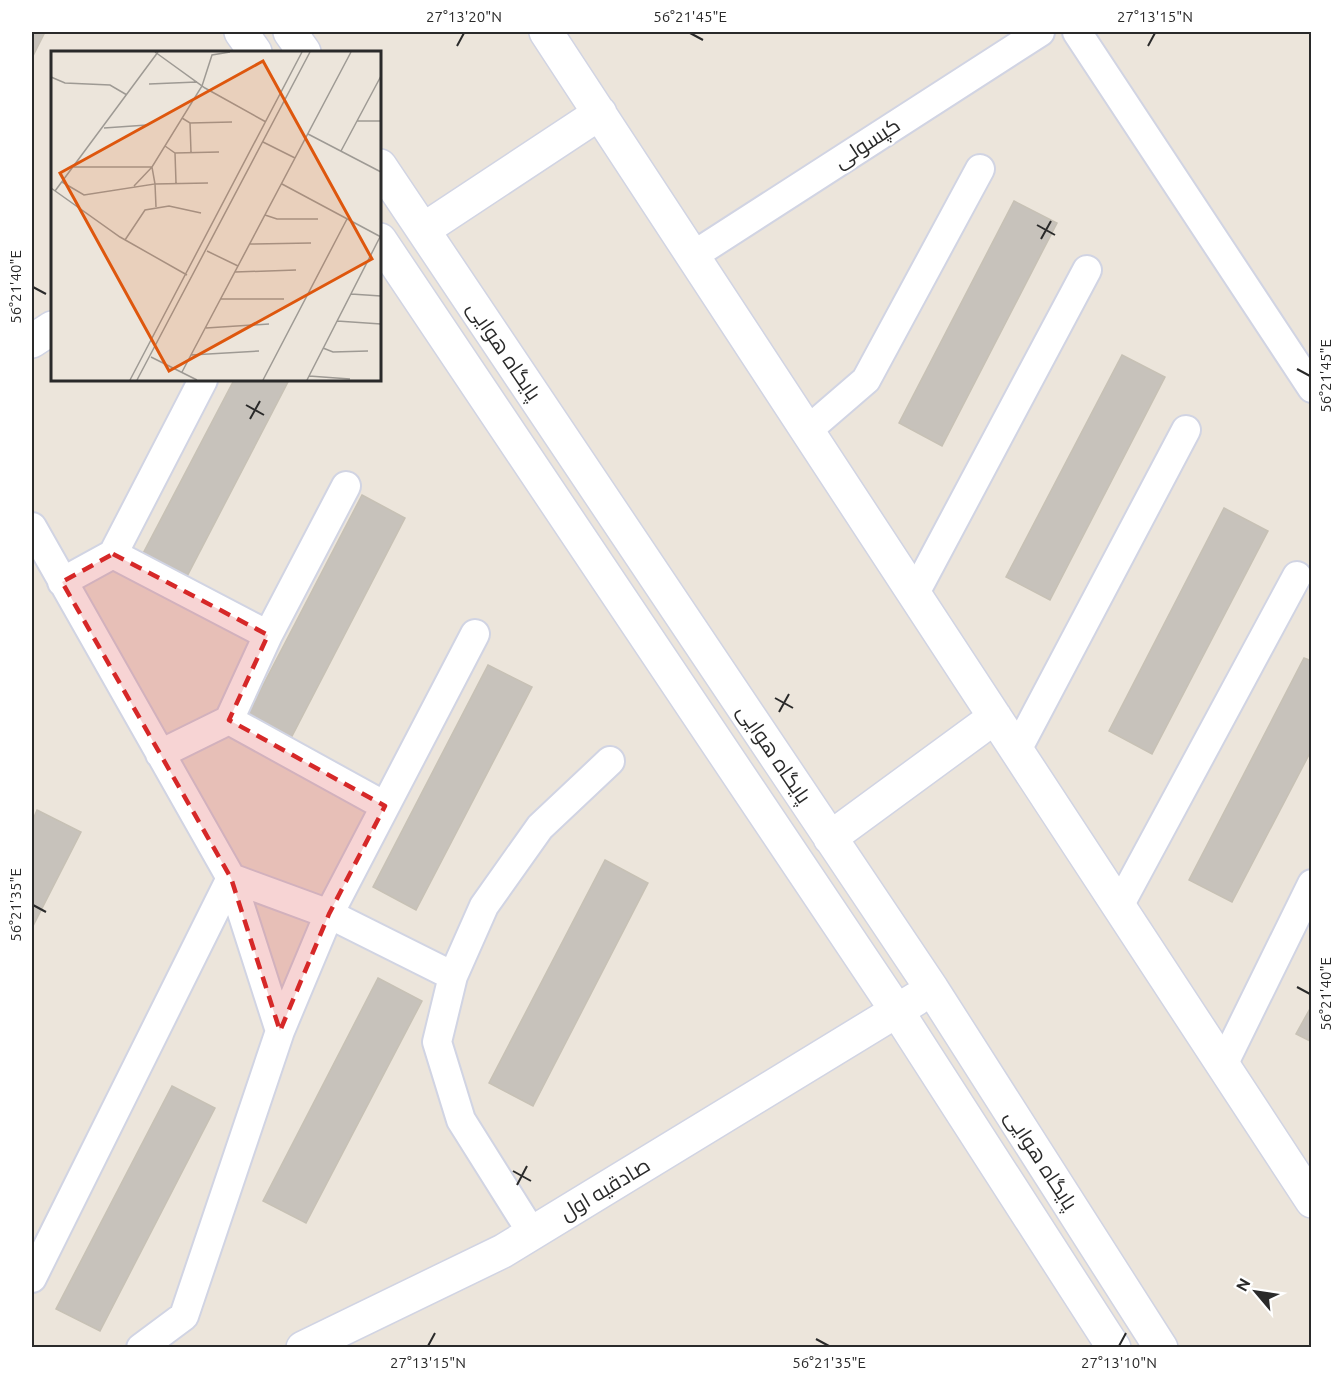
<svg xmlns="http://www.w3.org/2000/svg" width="1343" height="1379" viewBox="0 0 1343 1379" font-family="Ubuntu,Cairo,sans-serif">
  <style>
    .building { fill: #c7c2bb; stroke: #c7c1b5; stroke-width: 1.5 }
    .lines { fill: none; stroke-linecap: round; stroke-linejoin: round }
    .street-casing { stroke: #d1d4e3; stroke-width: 32 }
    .secondary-casing { stroke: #d1d4e3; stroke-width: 36 }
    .street { stroke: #fff; stroke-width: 28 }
    .secondary { stroke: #fff; stroke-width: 33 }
    .marked { fill: #d62828; fill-opacity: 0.2; stroke: #d62828; stroke-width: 4.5; stroke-dasharray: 12 8; stroke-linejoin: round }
    .ticks { fill: none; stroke: #2a2a2a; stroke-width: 2 }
    .labels { text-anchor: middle; stroke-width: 5; stroke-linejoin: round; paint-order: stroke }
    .street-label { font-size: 21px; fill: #2a2a2a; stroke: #fff }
    .inset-road { fill: none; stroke: #9e9a94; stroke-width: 1.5 }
    .view { fill: #de570e; fill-opacity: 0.15; stroke: #de570e; stroke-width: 3 }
    .inset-edge { fill: none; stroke: #2a2a2a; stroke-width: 3 }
    .neatline { fill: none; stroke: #2a2a2a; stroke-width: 2 }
    .ticks-label { font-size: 15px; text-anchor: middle; fill: #2a2a2a }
  </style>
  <rect width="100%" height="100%" fill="#ece5db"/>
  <path class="building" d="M32 32H45L32 58Z
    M1014 201 1057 223 942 446 899 423Z
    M1122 355 1165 377 1050 600 1006 577Z
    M234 380H289L182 586 138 563Z
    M362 495 405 518 290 740 246 718Z
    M1224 508 1268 531 1152 754 1109 731Z
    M1304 658 1312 661V749L1232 902 1189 880Z
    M488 665 532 687 416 910 373 887Z
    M37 810 81 832 32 928V822Z
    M605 860 648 883 533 1106 489 1083Z
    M378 978 422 1001 306 1223 263 1201Z
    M1312 1005V1042L1296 1034Z
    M172 1086 215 1108 100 1331 56 1309Z"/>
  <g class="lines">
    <g class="street-casing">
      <path id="street" d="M1077 32 1312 388
        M694 255 1040 32
        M808 430 866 380 980 169
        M32 527 231 878 32 1278
        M113 554 268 635
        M62 582 113 554 203 380
        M915 593 1087 270
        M229 720 385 806
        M1017 750 1186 430
        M160 754 229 720 268 635 346 486
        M1119 906 1297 576
        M453 976 329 914 475 634
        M1223 1065 1312 884
        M532 1233 461 1120 437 1042 453 976 484 906 540 827 610 761
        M141 1348 184 1316 280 1031 329 914 231 878 280 1031"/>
    </g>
    <g class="secondary-casing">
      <path id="secondary" d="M241 32 255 52
        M290 32 304 52
        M546 32 1312 1201
        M380 166 932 989 1161 1348
        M423 230 600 113
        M380 240 897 1011 1114 1348
        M32 341 52 328
        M830 838 995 717
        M303 1348 503 1251 916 999"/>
    </g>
    <use href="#street" class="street"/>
    <use href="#secondary" class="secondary"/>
  </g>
  <path class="marked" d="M113 554 268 635 229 720 385 806 329 914 280 1031 231 878 62 582Z"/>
  <path class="ticks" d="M690 33 703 40M457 46 464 33M1148 46 1155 33M1037 225 1055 235M1041 239 1051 221M33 287 46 294M1297 369 1310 376M246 405 264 415M250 419 260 401M775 698 793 708M779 712 789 694M33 905 46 912M1297 987 1310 994M513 1171 531 1181M517 1185 527 1166M816 1339 829 1346M428 1346 435 1333M1119 1346 1126 1333"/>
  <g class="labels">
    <g class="street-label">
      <text transform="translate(867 143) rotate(-33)" y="7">کپسولی</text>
      <text transform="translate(504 351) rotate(56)" y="7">پایگاه هوایی</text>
      <text transform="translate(774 754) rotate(56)" y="7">پایگاه هوایی</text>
      <text transform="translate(1041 1160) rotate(57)" y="7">پایگاه هوایی</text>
      <text transform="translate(605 1189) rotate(-31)" y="7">صادقیه اول</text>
    </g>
  </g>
  <g transform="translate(51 51)">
    <rect width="330" height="330" fill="#ece5db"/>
    <path class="inset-road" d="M104 1 154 37 215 71M0 26 14 32 59 34 76 44M98 33 146 31M131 67 139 72 181 71M306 70H330M139 72 140 101M53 77 96 74M257 83 330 121M212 91 244 107M114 95 124 102 168 101M290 100 330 25M124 102 125 132M22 116H101L151 35 161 4 179 1M11 131 33 144 104 133 101 116 83 135M231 133 330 186M0 137 69 186 136 224M4 140 107 1M105 156 104 133 157 132M214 164 226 168H267M74 189 94 159 118 155 150 162M199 193 260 192M156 200 187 215M184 221 245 219M300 243 330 245M170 248H233M286 270 330 273M155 277 218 273M272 297 282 301 317 300M140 304 208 300M100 306 146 329M131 321 300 1M258 325 299 328M79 329 251 1M86 329 259 1M212 329 296 168M256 329 330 184"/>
    <path class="view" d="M212 10 321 208 118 320 9 122Z"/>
    <rect width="330" height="330" class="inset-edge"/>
  </g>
  <rect width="1343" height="1379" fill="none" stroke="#ffffff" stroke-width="66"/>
  <g transform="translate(1256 1292) rotate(299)" stroke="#ffffff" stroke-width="4.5" paint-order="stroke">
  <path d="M0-4.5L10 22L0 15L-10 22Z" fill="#2a2a2a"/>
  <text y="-9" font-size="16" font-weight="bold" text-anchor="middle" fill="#2a2a2a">N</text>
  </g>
  <rect x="33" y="33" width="1277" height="1313" class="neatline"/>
  <g class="ticks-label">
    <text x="464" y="22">27°13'20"N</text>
    <text x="690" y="22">56°21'45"E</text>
    <text x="1155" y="22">27°13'15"N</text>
    <text transform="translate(16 287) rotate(-90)" y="5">56°21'40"E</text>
    <text transform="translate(1326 376) rotate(-90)" y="5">56°21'45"E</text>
    <text transform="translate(16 905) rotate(-90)" y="5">56°21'35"E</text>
    <text transform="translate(1326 994) rotate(-90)" y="5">56°21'40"E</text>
    <text x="428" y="1368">27°13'15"N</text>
    <text x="829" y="1368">56°21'35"E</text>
    <text x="1119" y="1368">27°13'10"N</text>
  </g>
</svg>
